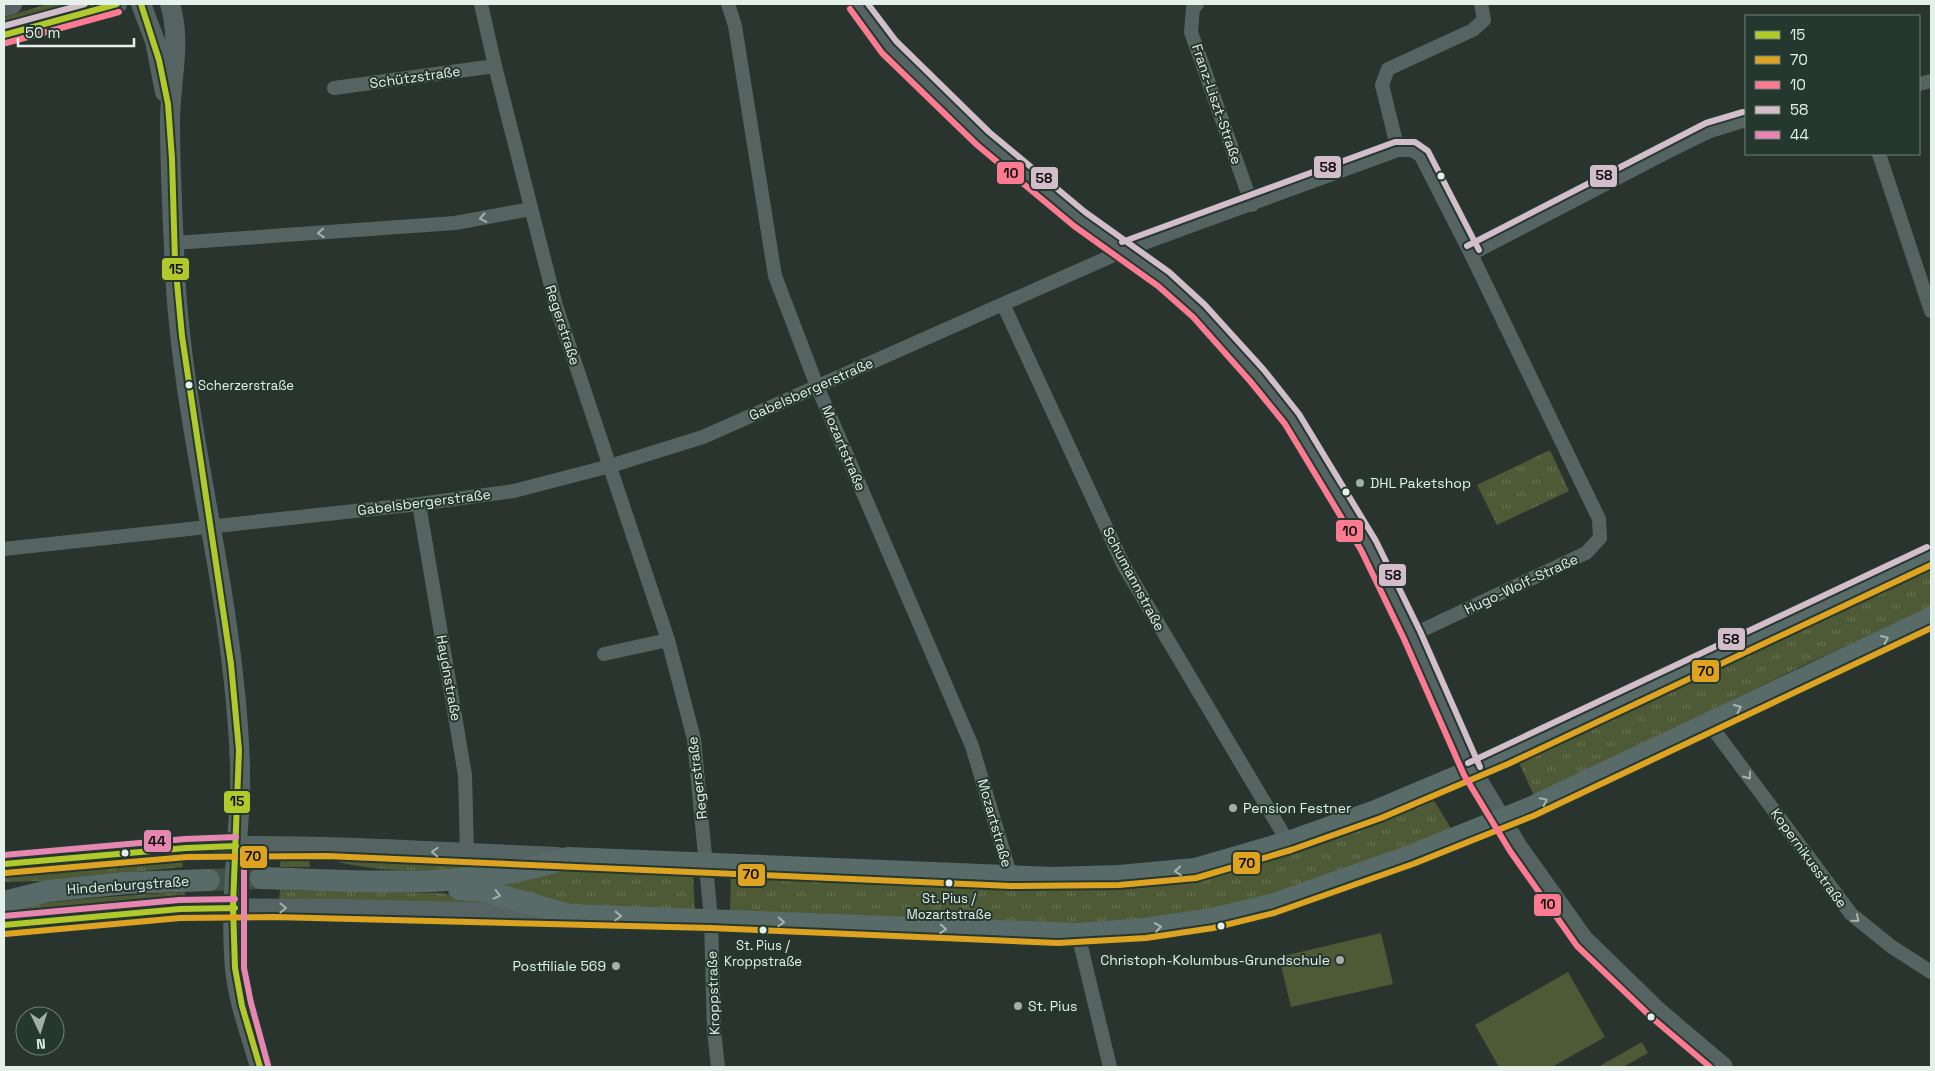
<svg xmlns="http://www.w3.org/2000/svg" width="1935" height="1071" viewBox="0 0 1935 1071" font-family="'Space Grotesk',sans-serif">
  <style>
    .grass { fill: url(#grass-tufts) }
    .pitch { fill: #4d5a35 }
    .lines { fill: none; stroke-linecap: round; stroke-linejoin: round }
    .primary-tunnel { stroke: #45504b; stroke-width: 22; stroke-dasharray: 22 11; stroke-linecap: butt }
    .street { stroke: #566461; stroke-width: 14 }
    .secondary { stroke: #556463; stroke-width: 20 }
    .primary { stroke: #596b69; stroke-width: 22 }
    .bus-1-casing { stroke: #253830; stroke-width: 10 }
    .bus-2-casing { stroke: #253830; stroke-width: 10 }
    .bus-3-casing { stroke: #253830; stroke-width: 10 }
    .bus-4-casing { stroke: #253830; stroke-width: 10 }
    .bus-5-casing { stroke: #253830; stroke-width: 10 }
    .bus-1 { stroke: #b2c92b; stroke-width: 6 }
    .bus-2 { stroke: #dfa322; stroke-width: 6 }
    .bus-3 { stroke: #fd7a91; stroke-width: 6 }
    .bus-4 { stroke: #d3bdca; stroke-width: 6 }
    .bus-5 { stroke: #e787b1; stroke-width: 6 }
    .oneway { stroke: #a4b1ac }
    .oneway2 { stroke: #a5b4b0 }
    .oneway3 { stroke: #a4b1ad }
    .bus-dot { fill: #e4f0ea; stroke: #253830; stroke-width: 2 }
    .poi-dot { fill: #a3aea9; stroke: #253830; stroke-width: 2 }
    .labels { text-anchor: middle; stroke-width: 4; stroke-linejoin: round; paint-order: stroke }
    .bus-label { font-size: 13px; fill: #e4f0ea; stroke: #253830 }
    .street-label { font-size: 14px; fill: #e4f0ea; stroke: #253830 }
    .poi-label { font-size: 14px; fill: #e4f0ea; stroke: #253830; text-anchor: start }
    .line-badge { stroke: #253830; stroke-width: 2 }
    .pale-badge-label { font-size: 14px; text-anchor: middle; font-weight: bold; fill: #111 }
  </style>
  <defs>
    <pattern id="grass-tufts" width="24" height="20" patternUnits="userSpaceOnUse" patternTransform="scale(1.25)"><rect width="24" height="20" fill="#4d5a35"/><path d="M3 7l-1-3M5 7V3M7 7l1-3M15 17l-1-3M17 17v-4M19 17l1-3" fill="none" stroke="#667252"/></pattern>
  </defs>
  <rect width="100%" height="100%" fill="#29342f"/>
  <path class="grass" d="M48 4H78L4 25V17Z
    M1550 450 1569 491 1497 525 1477 485Z
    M1931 563V607L1800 667 1534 796 1517 758Z
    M1433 799 1452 830 1285 892 1183 915 1060 926 730 913 731 869 1181 877 1260 862Z
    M281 856H309L310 867H280Z
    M168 858H182L183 867 47 881 4 882V875Z
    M337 858 506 865C450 871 393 875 338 862Z
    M570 870 693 873 695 913 581 907 491 883Z
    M280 890 441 893 504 903 279 901Z
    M185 892V900L4 916V908C64 900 124 895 185 892Z"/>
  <path class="pitch" d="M1381 933 1393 984 1291 1007 1279 957Z
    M1568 972 1605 1037 1552 1067H1499L1475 1025Z
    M1642 1042 1648 1053 1623 1067H1598Z"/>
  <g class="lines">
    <path class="primary-tunnel" d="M209 880 261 878"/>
    <path class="street" d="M481 4 495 66 556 306 668 640 694 739 711 919 714 1031 718 1067
      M728 4 735 26 775 276 817 386 972 746 1011 877
      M1197 4 1193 8 1191 32 1252 205
      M1919 84 1931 81
      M334 88 495 66
      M1398 150 1382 85 1388 69 1473 30 1484 20 1481 4
      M1879 154 1931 311
      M174 243 455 223 531 209
      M1471 254 1667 152 1710 131 1746 120
      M1003 304 1124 566 1288 842
      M419 504 465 775 467 853
      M4 549 419 504 514 491 610 466 703 437 1125 250 1398 150H1412L1421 156 1471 254 1599 519 1600 538 1586 553 1412 635
      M604 654 668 640
      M1708 722 1851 914 1892 947 1931 972
      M1078 934 1110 1067"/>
    <path class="secondary" d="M141 4 155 41 165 92
      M170 4C182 43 170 82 170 121 170 172 173 222 175 272 182 411 220 545 234 683 238 720 241 758 240 796 237 853 230 911 235 968 238 1002 251 1035 260 1067
      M857 4 889 47 983 139 1080 219 1163 279 1199 311 1257 375 1292 419 1369 546 1412 635 1472 771 1517 846 1584 940 1657 1011 1723 1067
      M4 6 12 4
      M4 35 117 4
      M4 864C81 857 159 846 237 846 344 845 451 853 558 857
      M4 925 190 908 342 909 551 914"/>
    <path class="primary" d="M261 878C369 881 463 891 568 858L1052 878 1119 876 1195 869 1288 842 1378 810 1513 753 1931 555
      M459 889 484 891 570 915 1078 934 1146 929 1212 919 1271 905 1410 856 1530 808 1931 618
      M4 902 48 891 127 883 209 880"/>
    <g class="bus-1-casing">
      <path id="bus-1" d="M141 4 159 60 168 104 172 159 175 261 182 336 231 664 239 750 233 906 235 968 242 1006 260 1067
        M4 35 117 4
        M4 864 186 848 236 846
        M4 925 180 909 235 908"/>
    </g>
    <g class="bus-2-casing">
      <path id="bus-2" d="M5 873 187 857 327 856 1011 886 1119 885 1196 878 1291 850 1381 818 1508 764 1931 565
        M5 934 180 918 274 917 711 928 1058 943 1146 938 1213 928 1274 913 1413 864 1533 816 1931 628"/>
    </g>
    <g class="bus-3-casing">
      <path id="bus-3" d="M850 9 882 53 977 145 1074 226 1158 286 1193 317 1250 381 1285 424 1361 550 1404 639 1464 775 1510 851 1577 946 1651 1017 1710 1067
        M6 43 119 12"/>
    </g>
    <g class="bus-4-casing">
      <path id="bus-4" d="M868 4 896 41 989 132 1085 212 1169 272 1205 305 1264 370 1299 414 1376 541 1420 631 1480 767
        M4 26 85 4
        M1122 242 1395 142H1415L1428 151 1479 250
        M1467 246 1706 123 1743 112
        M1468 763 1927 547"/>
    </g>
    <g class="bus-5-casing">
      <path id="bus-5" d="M4 855 185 839 236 837
        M244 866V968L251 1003 268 1065
        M4 916 179 900 235 899"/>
    </g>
    <use href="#bus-1" class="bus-1"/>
    <use href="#bus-2" class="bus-2"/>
    <use href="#bus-3" class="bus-3"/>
    <use href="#bus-4" class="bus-4"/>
    <use href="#bus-5" class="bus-5"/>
  </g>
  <defs><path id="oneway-chevron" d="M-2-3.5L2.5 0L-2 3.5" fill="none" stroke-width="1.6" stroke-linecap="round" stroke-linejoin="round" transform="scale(1.25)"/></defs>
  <g class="oneway">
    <use href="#oneway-chevron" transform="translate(483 218) rotate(169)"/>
    <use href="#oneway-chevron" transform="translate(321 233) rotate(176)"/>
    <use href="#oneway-chevron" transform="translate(1748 776) rotate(54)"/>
    <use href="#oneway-chevron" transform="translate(1856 919) rotate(40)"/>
  </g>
  <g class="oneway2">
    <use href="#oneway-chevron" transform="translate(1885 639) rotate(-25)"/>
    <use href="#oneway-chevron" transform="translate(1738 708) rotate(-25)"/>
    <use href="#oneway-chevron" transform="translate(1544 801) rotate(-26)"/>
    <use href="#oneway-chevron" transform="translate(1178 871) rotate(175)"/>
    <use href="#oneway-chevron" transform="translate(497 895) rotate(15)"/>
    <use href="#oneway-chevron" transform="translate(618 916) rotate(2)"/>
    <use href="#oneway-chevron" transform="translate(781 922) rotate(3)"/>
    <use href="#oneway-chevron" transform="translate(1158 927) rotate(-9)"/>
    <use href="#oneway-chevron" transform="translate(943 929) rotate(3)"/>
  </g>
  <g class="oneway3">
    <use href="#oneway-chevron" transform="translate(435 852) rotate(-177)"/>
    <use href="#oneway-chevron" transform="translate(283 908) rotate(1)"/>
  </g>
  <g class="bus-dot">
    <circle cx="1441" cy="176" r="4.5"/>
    <circle cx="189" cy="385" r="4.5"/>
    <circle cx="1346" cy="492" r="4.5"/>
    <circle cx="125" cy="853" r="4.5"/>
    <circle cx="949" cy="883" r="4.5"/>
    <circle cx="1221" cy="926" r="4.5"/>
    <circle cx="763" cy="930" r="4.5"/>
    <circle cx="1651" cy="1017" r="4.5"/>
  </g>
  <g class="poi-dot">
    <circle cx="1360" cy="483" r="5"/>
    <circle cx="1233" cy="808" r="5"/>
    <circle cx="1340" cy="960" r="5"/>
    <circle cx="616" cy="966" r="5"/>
    <circle cx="1018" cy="1006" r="5"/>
  </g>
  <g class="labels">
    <g class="bus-label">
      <text x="198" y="390" text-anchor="start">Scherzerstraße</text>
      <text x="949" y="903">St. Pius /<tspan x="949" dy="16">Mozartstraße</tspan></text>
      <text x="763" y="950">St. Pius /<tspan x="763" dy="16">Kroppstraße</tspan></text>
    </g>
    <g class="street-label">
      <text transform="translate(415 77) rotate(-8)" y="5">Schützstraße</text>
      <text transform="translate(1217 104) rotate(71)" y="5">Franz-Liszt-Straße</text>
      <text transform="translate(563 325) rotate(72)" y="5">Regerstraße</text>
      <text transform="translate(811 389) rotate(-24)" y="5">Gabelsbergerstraße</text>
      <text transform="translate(844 448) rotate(67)" y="5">Mozartstraße</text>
      <text transform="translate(424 502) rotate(-7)" y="5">Gabelsbergerstraße</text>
      <text transform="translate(1134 579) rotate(62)" y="5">Schumannstraße</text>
      <text transform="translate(1521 584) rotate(-25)" y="5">Hugo-Wolf-Straße</text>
      <text transform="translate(449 678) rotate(80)" y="5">Haydnstraße</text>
      <text transform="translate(697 778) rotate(-97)" y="5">Regerstraße</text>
      <text transform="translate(995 823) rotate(74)" y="5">Mozartstraße</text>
      <text transform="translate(1809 858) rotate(54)" y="5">Kopernikusstraße</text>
      <text transform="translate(128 885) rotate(-4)" y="5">Hindenburgstraße</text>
      <text transform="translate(713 993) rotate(-92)" y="5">Kroppstraße</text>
    </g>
    <g class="poi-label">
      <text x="1370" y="488">DHL Paketshop</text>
      <text x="1243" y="813">Pension Festner</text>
      <text x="1330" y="965" text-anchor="end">Christoph-Kolumbus-Grundschule</text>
      <text x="606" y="971" text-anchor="end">Postfiliale 569</text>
      <text x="1028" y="1011">St. Pius</text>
    </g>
  </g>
  <g class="line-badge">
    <rect x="1313" y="155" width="29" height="24" rx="5" fill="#d3bdca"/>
    <rect x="996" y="161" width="29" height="24" rx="5" fill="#fd7a91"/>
    <rect x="1589" y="164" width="29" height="24" rx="5" fill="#d3bdca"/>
    <rect x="1030" y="166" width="29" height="24" rx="5" fill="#d3bdca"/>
    <rect x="161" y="257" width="29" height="24" rx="5" fill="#b2c92b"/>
    <rect x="1335" y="519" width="29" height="24" rx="5" fill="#fd7a91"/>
    <rect x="1378" y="563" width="29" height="24" rx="5" fill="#d3bdca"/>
    <rect x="1717" y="627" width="29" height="24" rx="5" fill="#d3bdca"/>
    <rect x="1691" y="659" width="29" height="24" rx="5" fill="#dfa322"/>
    <rect x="223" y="790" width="28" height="24" rx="5" fill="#b2c92b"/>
    <rect x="143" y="829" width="29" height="24" rx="5" fill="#e787b1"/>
    <rect x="239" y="845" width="29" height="24" rx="5" fill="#dfa322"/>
    <rect x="1232" y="851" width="29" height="24" rx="5" fill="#dfa322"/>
    <rect x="737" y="863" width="29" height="24" rx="5" fill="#dfa322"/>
    <rect x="1533" y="893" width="29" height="24" rx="5" fill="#fd7a91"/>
  </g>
  <g class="pale-badge-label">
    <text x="1328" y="172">58</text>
    <text x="1011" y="178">10</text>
    <text x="1604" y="180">58</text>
    <text x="1044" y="183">58</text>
    <text x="176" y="274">15</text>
    <text x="1350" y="536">10</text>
    <text x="1393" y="580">58</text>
    <text x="1731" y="644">58</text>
    <text x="1706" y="676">70</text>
    <text x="237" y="806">15</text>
    <text x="157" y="846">44</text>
    <text x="253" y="861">70</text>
    <text x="1247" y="868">70</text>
    <text x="751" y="879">70</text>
    <text x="1548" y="909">10</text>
  </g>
  <rect width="1935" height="1071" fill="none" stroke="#e4f0ea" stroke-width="10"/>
  <rect x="1745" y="15" width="175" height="140" fill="#253830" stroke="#71827a"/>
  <rect x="1755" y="31" width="25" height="8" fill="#b2c92b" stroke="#71827a"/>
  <text x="1790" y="40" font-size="15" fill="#e4f0ea">15</text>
  <rect x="1755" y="56" width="25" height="8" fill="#dfa322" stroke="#71827a"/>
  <text x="1790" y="65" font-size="15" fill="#e4f0ea">70</text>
  <rect x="1755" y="81" width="25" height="8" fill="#fd7a91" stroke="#71827a"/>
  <text x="1790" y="90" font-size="15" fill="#e4f0ea">10</text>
  <rect x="1755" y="106" width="25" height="8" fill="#d3bdca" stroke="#71827a"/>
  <text x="1790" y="115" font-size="15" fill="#e4f0ea">58</text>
  <rect x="1755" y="131" width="25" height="8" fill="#e787b1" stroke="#71827a"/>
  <text x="1790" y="140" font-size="15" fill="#e4f0ea">44</text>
  <g transform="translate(40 1031) rotate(176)"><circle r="24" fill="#253830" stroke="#71827a"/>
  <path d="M0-4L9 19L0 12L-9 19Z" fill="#a3aea9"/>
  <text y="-8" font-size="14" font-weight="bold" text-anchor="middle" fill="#e4f0ea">N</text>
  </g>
  <path d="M18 38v8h116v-8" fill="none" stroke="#e4f0ea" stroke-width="2.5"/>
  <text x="25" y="38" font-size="15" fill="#e4f0ea" stroke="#253830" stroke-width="4" paint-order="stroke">50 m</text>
</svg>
